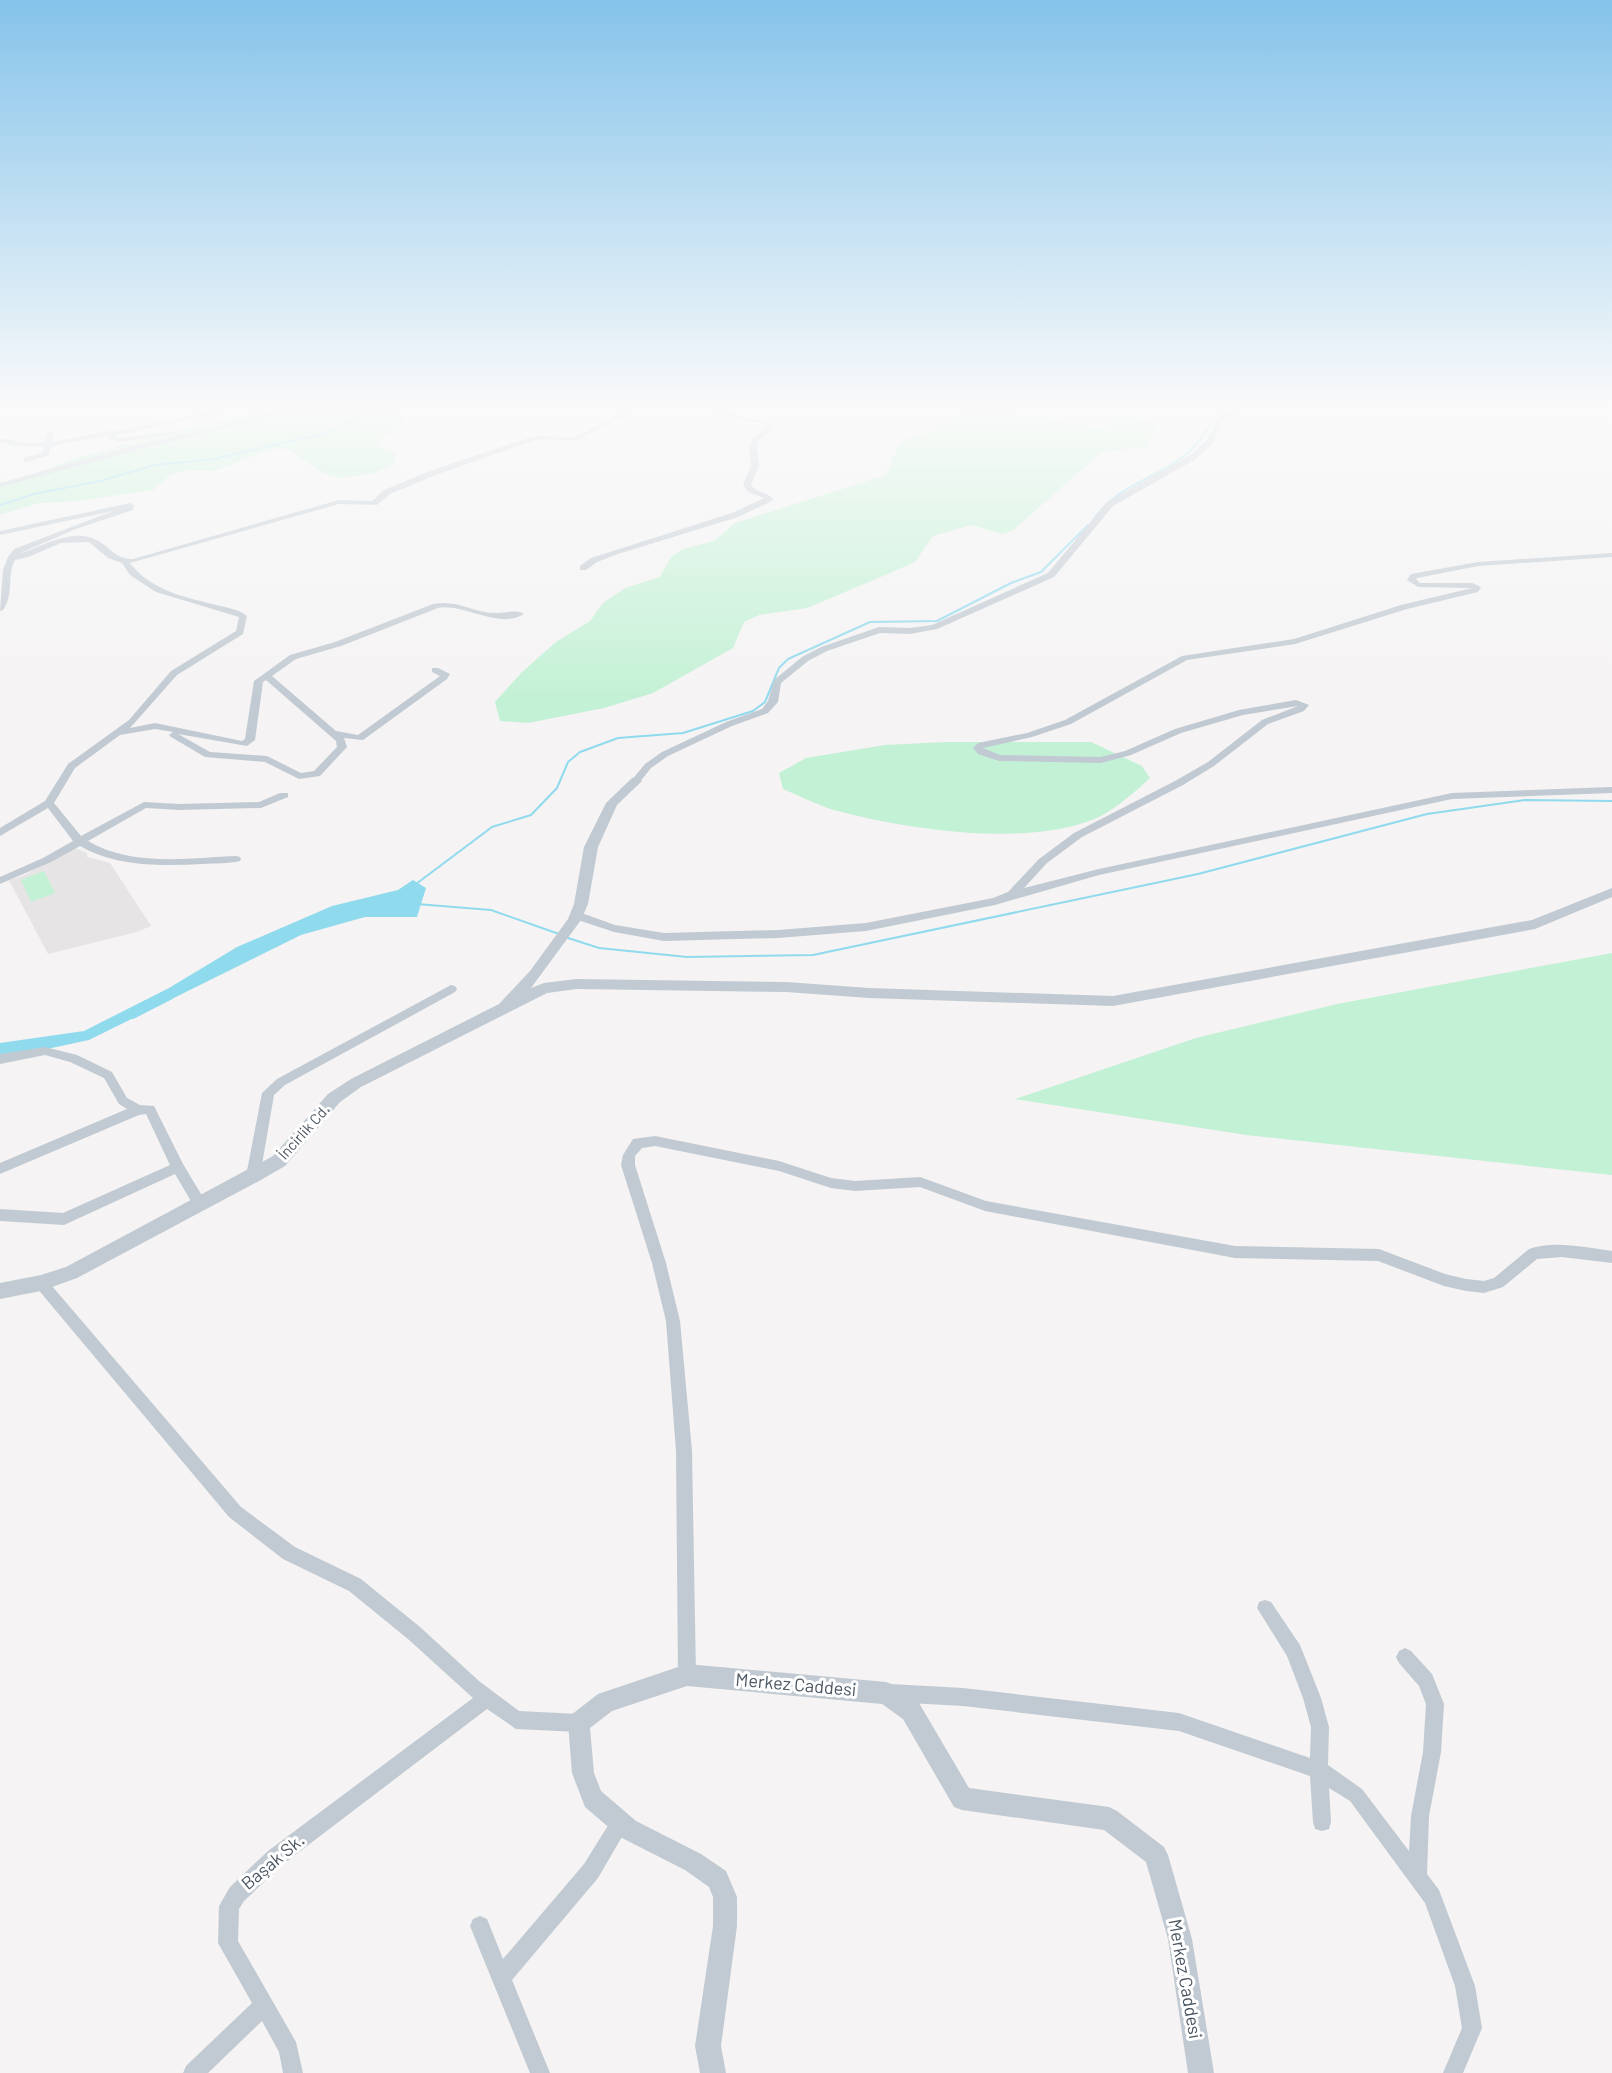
<svg xmlns="http://www.w3.org/2000/svg" width="1612" height="2073" viewBox="0 0 1612 2073" font-family="Barlow,sans-serif">
  <style>
    .education { fill: #e6e4e5 }
    .green { fill: #c3f1d5 }
    .water { fill: #90daee }
    .lines { fill: none; stroke-linecap: round; stroke-linejoin: round }
    .stream { stroke: #90daee; stroke-width: 2 }
    .minor { fill: #c1cad2; fill-rule: evenodd }
    .tertiary { fill: #c1cad2; fill-rule: evenodd }
    .labels { text-anchor: middle; stroke-width: 6; stroke-linejoin: round; paint-order: stroke }
    .street-label { font-size: 15px; fill: #4a5661; stroke: #fff }
    .near-street-label { font-size: 18px; fill: #4a5661; stroke: #fff }
  </style>
  <rect width="100%" height="100%" fill="#f5f3f3"/>
  <path class="education" d="M73 847 87 853V857L110 863 151 926 137 932 48 954 9 880 25 875Z"/>
  <path class="green" d="M256 410H415L406 415 403 426 383 437 375 444 395 454V464L372 474 340 478 324 473 287 449H272L214 471 187 470 169 476 153 490 78 501 39 503 0 515V487L78 457Z
    M959 410 1024 413 1106 430 1107 419C1125 412 1143 417 1159 427L1144 447 1102 452 1012 531 1002 534 971 525 933 536 915 562 883 576 807 608 759 615 744 622 733 648 653 693 604 708 528 723 500 721 495 702 522 672 556 642 590 621 603 603 625 588 660 577 671 557 683 549 714 541 735 523 886 475 897 448 906 439 936 429Z
    M946 742H1091L1142 766 1150 778C1132 794 1110 815 1086 822 1017 846 904 829 834 810 817 805 800 796 783 789L779 773 806 758 885 745Z
    M44 871 55 893 31 902 21 880Z
    M1612 953V1175L1246 1135 1015 1099 1196 1038 1337 1004Z"/>
  <path class="water" d="M413 880 426 888 417 917H365L301 935 89 1040 0 1059V1043L84 1031 169 988 237 947 332 906 398 890Z"/>
  <g class="lines">
    <path class="stream" d="M0 505 34 494 100 481 155 465 214 459 323 434 378 410
      M1093 520C1119 483 1155 480 1188 453 1203 441 1208 422 1224 410
      M416 884 492 827 531 815 557 788 568 762 580 752 618 738 683 733 753 711 765 702 779 668 788 659 870 622 937 621 1011 583 1041 572 1088 525
      M417 904 491 910 559 934
      M565 937 599 948 687 957 813 955 1198 874 1427 814 1525 800 1612 801
      M133 1018 172 998"/>
    <path class="minor" d="M217 410H232L114 436 120 438 174 431 178 433 176 434 120 442 110 439 107 436 51 446 49 455 27 462H24V458L43 452 44 447 14 446 0 442V438L28 443 45 442 47 433 51 431 55 433 52 442 57 441 114 430 117 431Z
      M283 410H296L141 449 0 487V483L136 445Z
      M629 410H638L577 440H535L436 475 390 494 377 505 339 504 130 563C150 590 186 598 217 605 227 608 239 609 247 616L243 634 177 675 130 728 155 723 242 741 245 739 254 681 290 655 335 642 433 604C458 599 473 613 496 613 505 613 516 609 524 614 499 630 464 603 438 608L341 646 296 659 272 676 336 731 358 735 440 676 432 672V668H438L450 674 447 679 363 740 344 738 347 747 320 776 299 779 265 762 205 757 171 737 169 735 173 732 155 729 120 735 75 768 54 803 81 836 144 802 179 804 259 802 280 793H288V797L261 808 179 810 146 808 88 841C132 867 187 858 236 856L240 857 241 859 240 861C228 864 215 863 203 864 160 866 117 867 80 846L51 862 0 884V877L43 858 73 841 48 808 0 836V828L45 801 68 764 129 720 171 671 236 631 239 617 156 592 130 575 122 563 108 558 89 542 61 543 28 557 15 560C6 577 15 592 3 610L0 611 3 570 8 557 14 549 113 511 0 535V531L130 503 134 505 133 510 76 529 18 554C42 547 75 525 100 542 113 550 116 559 133 559L339 500 372 501 384 490 430 471 534 436 574 437ZM266 680 336 741 337 747 314 771 301 773 267 756 210 752 178 734 247 746 255 740 263 682Z
      M699 410H714L772 423 773 429 759 440 757 449 759 466 751 485C756 493 767 491 773 499L772 501 738 517 618 554 597 562 586 570H580V566L591 558 732 513 764 498 748 492 743 485 751 466 749 449 752 439 767 427V425Z
      M1233 410H1249L1228 416 1222 422 1213 443 1196 459 1113 506 1054 577 937 629 910 634 880 633 827 651 808 661 781 683 778 702 768 713 732 726 668 756 651 768 639 783H633L631 781 645 764 662 752 726 722 762 709 768 701 774 680 802 657 821 647 879 627 910 628 932 625 1048 573 1107 502 1190 455 1207 440 1217 420 1224 413Z
      M1612 553V557L1478 566 1417 578 1416 579 1420 583H1472L1481 587 1478 592 1407 609 1295 644 1187 660 1071 724 1032 737 983 748 1000 755 1101 757 1125 751 1175 729 1239 710 1296 700 1309 705 1304 711 1268 724 1214 766 1183 785 1082 837 1047 863 1024 888 1099 869 1452 793 1612 787V793L1452 799 1099 875 995 905 866 931 778 938 664 941 614 932 572 918 571 915 576 911 615 925 664 933 778 930 866 923 993 898 1008 892 1039 859 1074 833 1175 781 1208 762 1262 720 1298 706 1243 715 1181 733 1131 755 1101 763 999 761 978 754 973 748 978 743 1027 733 1065 720 1182 656 1294 639 1401 605 1472 588 1418 587 1407 580 1411 574 1478 562Z
      M451 985 455 986 457 989 455 992 285 1085 274 1095 260 1176 258 1180 253 1181 248 1180 246 1176 262 1093 277 1079Z
      M45 1047 77 1055 112 1072 127 1098 140 1105 154 1106 183 1164 207 1204 205 1208 200 1209 195 1208 175 1174 64 1225 0 1221V1209L63 1213 170 1165 146 1114 139 1115 0 1174V1163L127 1109 119 1104 104 1078 70 1062 45 1055 0 1064V1054Z
      M655 1136 779 1161 831 1178 855 1181 920 1177 986 1201 1235 1246 1379 1249 1445 1274 1466 1279 1484 1281 1494 1278 1529 1249C1555 1240 1586 1248 1612 1251V1263L1562 1257 1537 1259 1503 1287 1484 1293 1466 1291 1444 1286 1378 1261 1235 1258 985 1211 920 1187 855 1191 831 1188 779 1171 655 1146 642 1148 635 1156V1165L666 1263 680 1321 692 1451 696 1675 693 1681 687 1684 681 1681 678 1675 676 1451 666 1321 652 1263 621 1165 623 1155 633 1139Z
      M41 1277 46 1279 241 1507 295 1547 361 1579 420 1627 479 1681 519 1711 579 1714 585 1717 588 1723 585 1729 579 1732 516 1729 487 1709 282 1865 244 1901 239 1909 238 1941 296 2042 303 2073H283L279 2052 262 2021 208 2073H183L186 2066 252 2003 218 1943 219 1906 230 1887 268 1851 473 1698 408 1639 349 1591 283 1559 229 1517 36 1287 34 1283 36 1279Z
      M1265 1600 1271 1602 1300 1645 1321 1698 1329 1727 1328 1765 1362 1789 1409 1851 1411 1816 1423 1752 1426 1704 1419 1686 1399 1663 1396 1657 1399 1651 1405 1648 1411 1651 1432 1674 1444 1704 1441 1752 1429 1816 1427 1874 1439 1890 1475 1986 1482 2028 1463 2073H1443L1462 2028 1455 1986 1425 1903 1350 1801 1329 1788 1331 1822 1329 1829 1322 1831 1315 1829 1313 1822 1310 1776 1179 1731 963 1706 890 1702 884 1699 881 1693 884 1687 890 1684 963 1688 1179 1713 1310 1758 1311 1727 1303 1698 1287 1656 1257 1608 1259 1602Z
      M621 1814 628 1816 630 1823 598 1878 512 1980 550 2073H530L470 1926 473 1919 480 1916 487 1919 503 1959 584 1864 614 1816Z"/>
    <path class="tertiary" d="M636 777 642 781 617 805 598 847 588 904 581 920 531 988 544 983 577 979 786 982 869 988 1113 996 1532 920 1612 888V897L1535 929 1113 1006 869 998 786 992 577 989 547 993 361 1087 340 1102 285 1166 259 1181 77 1278 41 1291 0 1299V1283L41 1275 66 1267 273 1156 328 1094 351 1079 499 1004 530 971 568 919 574 904 584 847 606 803 632 778Z
      M687 1664 886 1682 894 1685 919 1703 969 1788 1109 1807 1117 1811 1164 1847 1168 1855 1192 1939 1214 2073H1188L1168 1939 1146 1862 1104 1830 962 1810 954 1807 903 1719 882 1704 687 1686 612 1711 590 1728 594 1773 601 1791 636 1821 701 1854 726 1871 737 1897V1926L721 2046 726 2073H700L695 2046 713 1926V1897L709 1887 685 1870 620 1837 585 1807 572 1773 568 1723 571 1715 598 1694Z"/>
  </g>
  <linearGradient id="sky" x2="0" y2="1"><stop stop-color="#85c3ea"/><stop offset="0.58" stop-color="#fafafa"/><stop offset="1" stop-color="#fafafa" stop-opacity="0"/></linearGradient>
  <rect width="1612" height="701" fill="url(#sky)"/>
  <g class="labels">
    <g class="street-label">
      <text transform="translate(304 1132) rotate(-48)" y="5">İncirlik Cd.</text>
    </g>
    <g class="near-street-label">
      <text transform="translate(796 1685) rotate(5)" y="6">Merkez Caddesi</text>
      <text transform="translate(273 1862) rotate(-40)" y="6">Başak Sk.</text>
      <text transform="translate(1185 1979) rotate(80)" y="6">Merkez Caddesi</text>
    </g>
  </g>
</svg>
